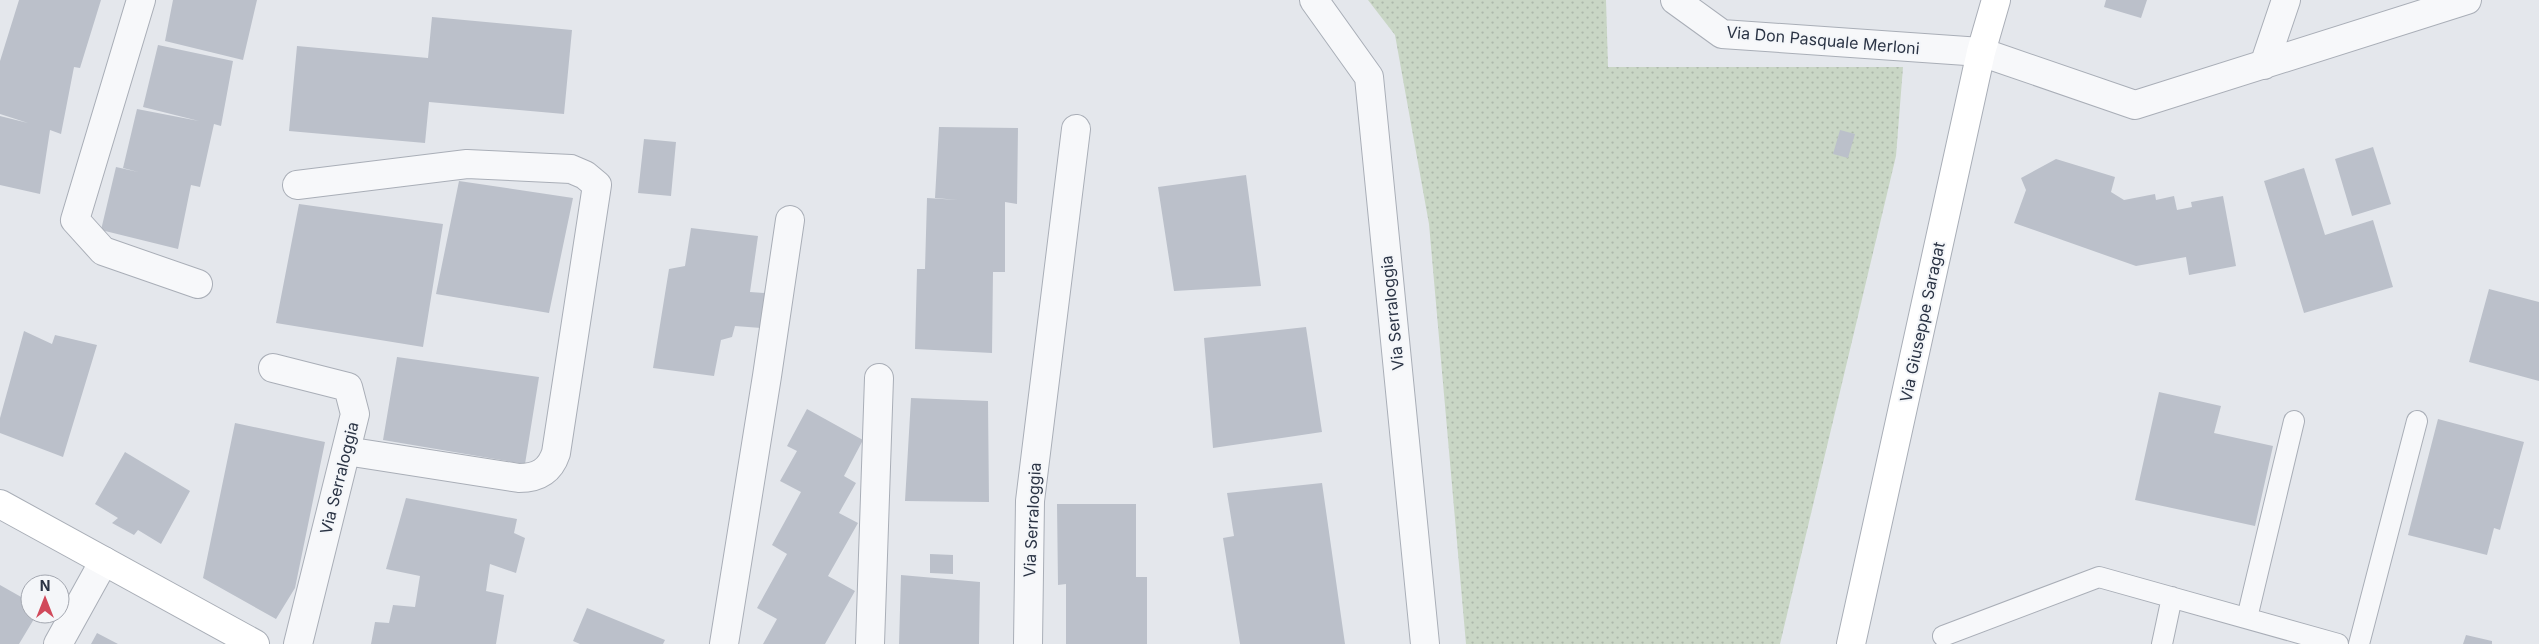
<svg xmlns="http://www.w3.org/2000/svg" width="2539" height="644" viewBox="0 0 2539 644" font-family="Inter,sans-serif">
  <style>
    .grass { fill: url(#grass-dots) }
    .building { fill: #bbc0ca }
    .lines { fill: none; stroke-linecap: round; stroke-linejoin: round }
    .lane-casing { stroke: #a9aeb7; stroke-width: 22 }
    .street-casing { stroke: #a9aeb7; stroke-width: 30 }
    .secondary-casing { stroke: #a9aeb7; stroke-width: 30 }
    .lane { stroke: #f7f8fa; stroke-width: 20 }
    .street { stroke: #f7f8fa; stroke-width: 28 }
    .secondary { stroke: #fff; stroke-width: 28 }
    .labels { text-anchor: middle; stroke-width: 4; stroke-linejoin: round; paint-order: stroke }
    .street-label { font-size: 16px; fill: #2b3445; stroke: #f4f6f9 }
  </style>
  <defs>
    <pattern id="grass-dots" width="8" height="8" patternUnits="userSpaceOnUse" patternTransform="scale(1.25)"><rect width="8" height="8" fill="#c9d6c5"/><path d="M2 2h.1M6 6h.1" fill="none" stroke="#adb8ab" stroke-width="1.8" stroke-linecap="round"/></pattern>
  </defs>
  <rect width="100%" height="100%" fill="#e4e7ec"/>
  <path class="grass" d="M1368 0H1606L1608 67H1903L1896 156 1780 644H1466L1429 224 1395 35Z"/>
  <path class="building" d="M19 0H101L80 68 74 67 61 134 50 130 40 194 0 185V116L28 123 0 114V61Z
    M173 0H257L243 60 165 41Z
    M2106 0H2147L2141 18 2104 7Z
    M432 17 572 30 564 114 429 102 425 143 289 131 297 46 428 58Z
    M158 45 233 61 221 126 214 124 200 187 191 185 178 249 101 230 116 167 138 172 123 168 137 109 199 121 143 107Z
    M939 127 1018 128 1017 204 1005 202V272H993L992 353 915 349 917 269H925L927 198 958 200 935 198Z
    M1840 130 1855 134 1848 158 1833 154Z
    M644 139 676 142 671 196 638 193Z
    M2373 147 2391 204 2352 216 2335 159Z
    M2056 159 2115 177 2111 192 2124 200 2155 194 2156 200 2174 196 2177 210 2192 207 2191 202 2223 196 2236 266 2189 275 2186 257 2136 266 2014 223 2026 190 2021 178Z
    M2304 168 2325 235 2373 220 2393 287 2304 313 2264 181Z
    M1246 175 1261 286 1174 291 1158 187Z
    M459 181 573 198 549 313 436 294Z
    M299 204 443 224 423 347 276 323Z
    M691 228 758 236 750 292 765 293 761 328 735 326 732 337 721 340 714 376 653 368 669 269 685 266Z
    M2489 289 2539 302V381L2469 362Z
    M1306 327 1322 432 1213 448 1204 338Z
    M24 331 52 344 55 335 97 345 63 457 0 433V418Z
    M397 357 539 377 525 464 383 440Z
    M2159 392 2221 406 2214 433 2273 446 2255 526 2135 500Z
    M911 398 988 401 989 502 905 501Z
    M807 409 863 440 844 476 856 483 839 513 858 523 828 576 855 591 825 644H763L777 619 757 608 787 554 772 545 801 492 780 481 797 451 787 446Z
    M2438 419 2524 442 2500 530 2494 528 2487 555 2408 535Z
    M235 423 325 442 295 588 276 619 203 578Z
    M125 452 190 491 161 544 138 530 134 535 112 523 118 518 95 504Z
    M1322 483 1345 644H1240L1223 538 1234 536 1227 493Z
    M406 498 517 519 514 533 525 538 516 573 490 564 486 591 504 595 496 644H371L375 622 389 623 393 605 415 607 420 576 386 569Z
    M1057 504H1136V577H1147V644H1066V584L1058 585Z
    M930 554 953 555V574L930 573Z
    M901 575 980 582 979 644H899Z
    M0 585 30 602V614H37L19 644H0Z
    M587 608 665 640 663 644H580L573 641Z
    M97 633 118 644H91Z
    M2466 635 2492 641V644H2463Z"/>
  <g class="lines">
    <g class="lane-casing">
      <path id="lane" d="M2247 618 2294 421
        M1943 636 2099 577 2338 644
        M2162 644 2172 597
        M2359 644 2417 421"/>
    </g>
    <g class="street-casing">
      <path id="street" d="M141 0 75 220 103 251 198 284
        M1314 0 1369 77 1425 644
        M1675 0 1722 34 1981 52 2135 105 2467 0
        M2264 65 2286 0
        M297 185 467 164 571 169 585 175 597 185 556 453C550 471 538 478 519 478L346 451
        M273 368 348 387 355 414 298 644
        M58 644 104 561
        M724 644 767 376 790 220
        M870 644 879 378
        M1028 644 1030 501 1076 129"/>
    </g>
    <g class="secondary-casing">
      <path id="secondary" d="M0 504 255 644
        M1851 644 1981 52 1996 0"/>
    </g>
    <use href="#lane" class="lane"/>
    <use href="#street" class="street"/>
    <use href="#secondary" class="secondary"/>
  </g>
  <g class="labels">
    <g class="street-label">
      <text transform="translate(1823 40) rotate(5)" y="6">Via Don Pasquale Merloni</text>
      <text transform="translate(1392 313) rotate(-96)" y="6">Via Serraloggia</text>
      <text transform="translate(1922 322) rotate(-78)" y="6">Via Giuseppe Saragat</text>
      <text transform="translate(339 478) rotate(-76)" y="6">Via Serraloggia</text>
      <text transform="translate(1032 520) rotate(-87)" y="6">Via Serraloggia</text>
    </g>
  </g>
  <g transform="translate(45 599)"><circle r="24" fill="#f4f6f9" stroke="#a4a8b1"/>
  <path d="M0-4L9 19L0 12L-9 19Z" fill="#d1495b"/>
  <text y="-8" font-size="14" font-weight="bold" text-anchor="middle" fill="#2b3445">N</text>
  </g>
</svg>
